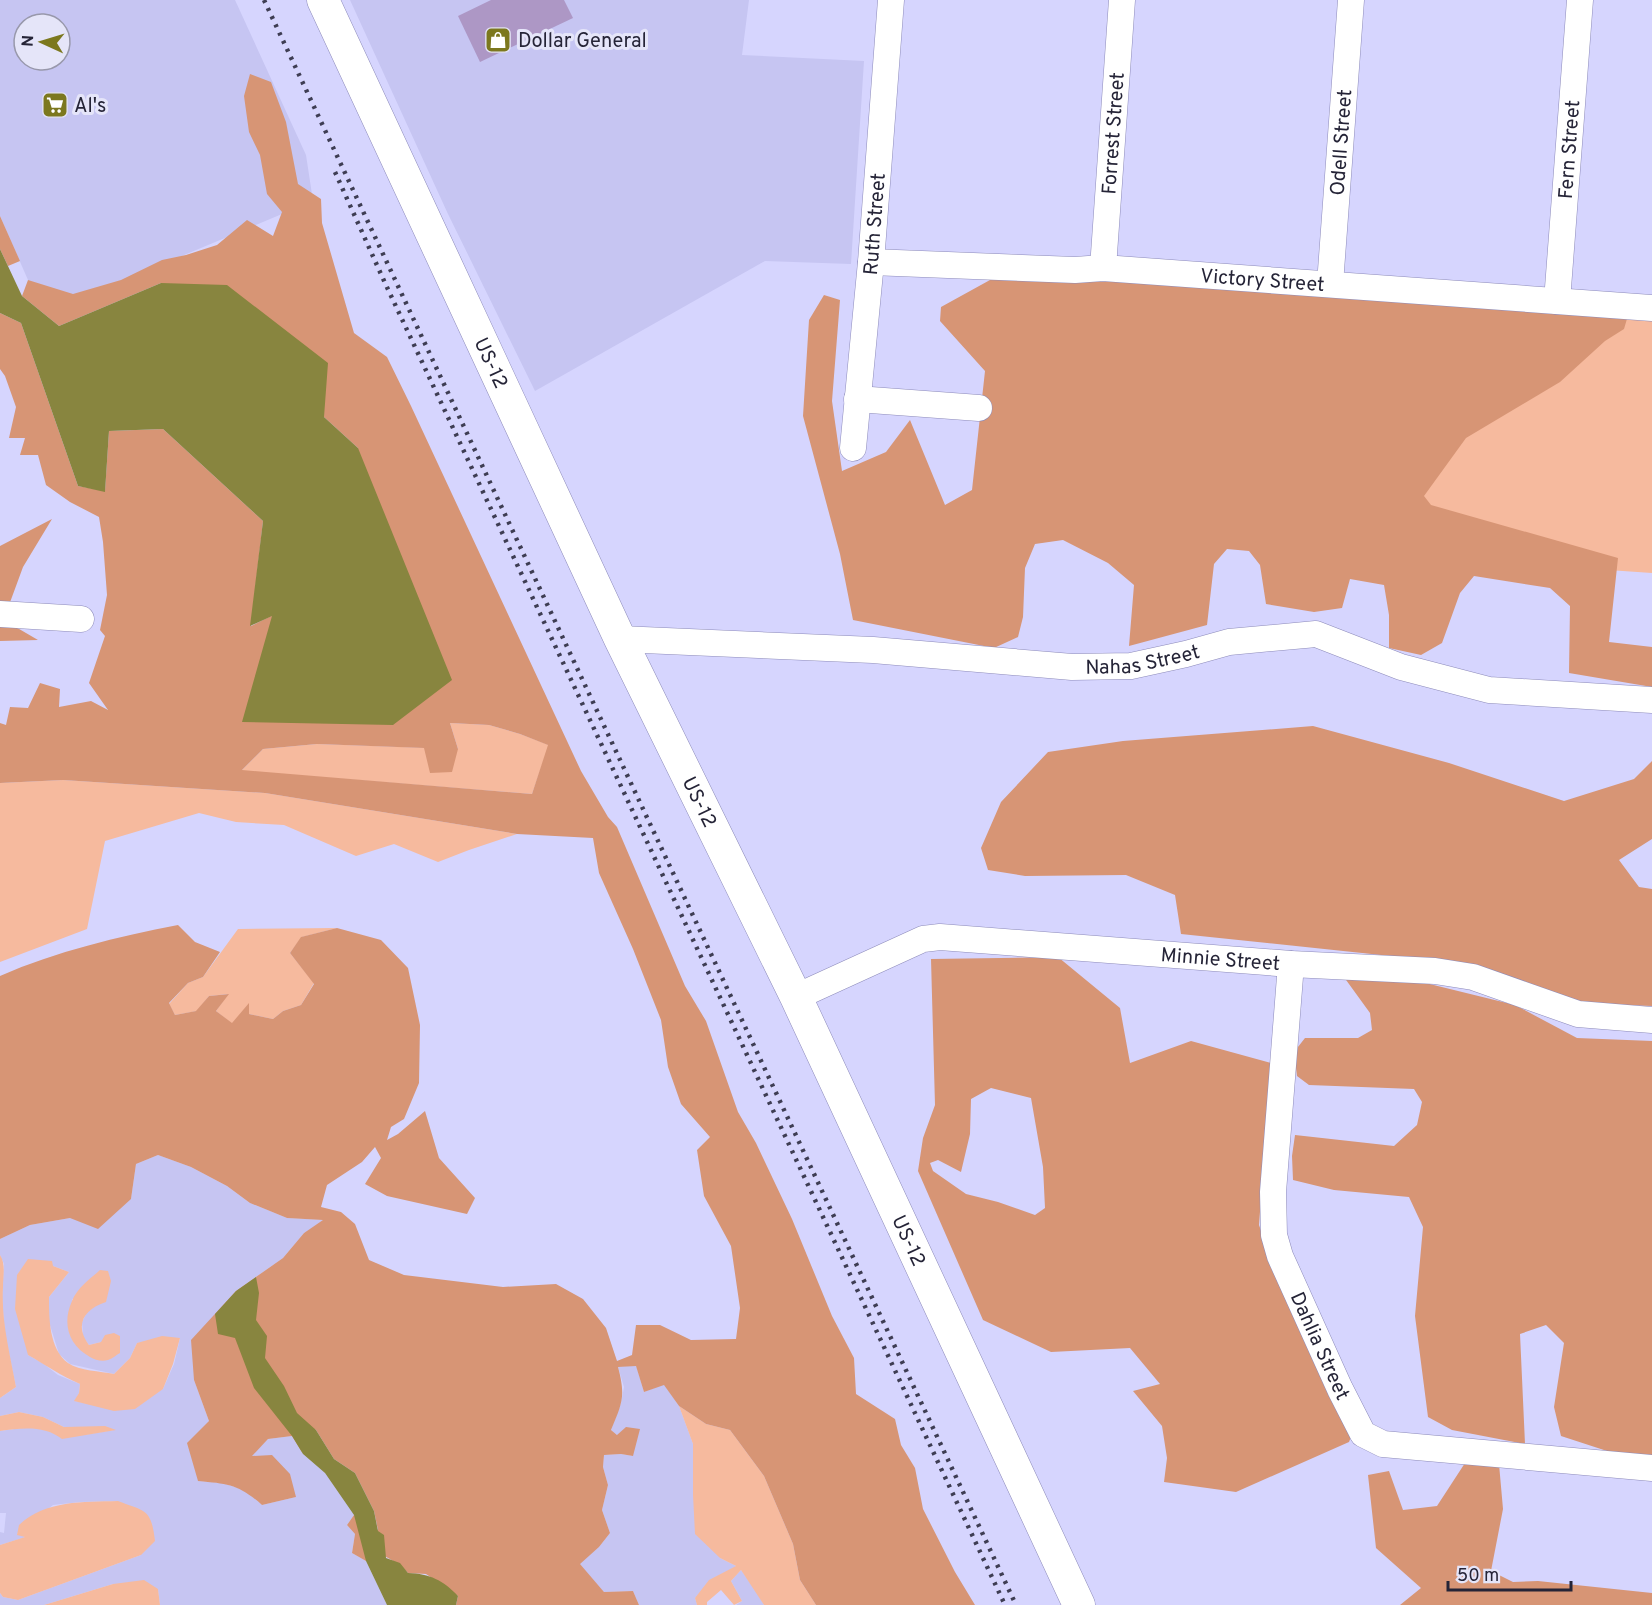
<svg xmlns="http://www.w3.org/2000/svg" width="1652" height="1605" viewBox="0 0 1652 1605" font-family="Overpass,sans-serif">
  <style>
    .built { fill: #c6c5f2; fill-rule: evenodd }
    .green { fill: #f6ba9e }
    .forest { fill: #d79575; fill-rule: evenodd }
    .water { fill: #88853f }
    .building { fill: #ad97c5 }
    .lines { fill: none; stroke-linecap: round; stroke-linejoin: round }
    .minor-casing { stroke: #8d8bba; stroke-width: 27 }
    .major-casing { stroke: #8d8bba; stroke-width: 33 }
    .minor { stroke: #fff; stroke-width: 26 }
    .major { stroke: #fff; stroke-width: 32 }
    .rail { stroke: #3e3d53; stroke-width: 4.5; stroke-dasharray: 3 6; stroke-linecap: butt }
    .labels { text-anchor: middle; stroke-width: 6; stroke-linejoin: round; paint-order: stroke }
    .poi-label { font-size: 20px; fill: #252437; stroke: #e5e5f9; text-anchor: start }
    .street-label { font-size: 20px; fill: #252437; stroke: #e5e5f9 }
  </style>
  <rect width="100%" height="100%" fill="#d6d5fe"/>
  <path class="built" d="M0 0H235L306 155 313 201 53 310 28 280 0 216ZM24 24H60V60H24Z
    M350 0H749L742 55 864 61 851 264 765 261 535 391 448 214Z
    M158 1155 191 1167 227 1186 250 1203 287 1218 324 1220 304 1233 283 1258 236 1291 194 1380 209 1421 198 1481 222 1483 245 1490 262 1505 296 1497 251 1456 268 1439 292 1436 303 1454 325 1473 354 1515 347 1525 355 1534 352 1553 366 1561 387 1605H160L158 1589 113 1584 44 1605H0V1593L3 1597 18 1600 141 1555 118 1501 80 1502 53 1505 17 1534 26 1537 0 1545V1532L4 1533 6 1513H0V1431L29 1427 83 1435 114 1430 64 1427 43 1417 19 1412 0 1416V1398L16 1387 5 1335 2 1297 4 1264 0 1255V1239L30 1225 70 1218 131 1199 136 1164ZM53 1266 69 1272 49 1297V1322L59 1354 70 1364 114 1374 130 1358 137 1343 180 1338 174 1364 163 1389 93 1405 75 1401 79 1393 80 1384 58 1375 44 1364 28 1355ZM72 1299 95 1306 87 1312 82 1322 83 1337 89 1345 101 1342 85 1354Z
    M636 1365 644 1392 664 1384 679 1406 693 1444V1495L720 1558 736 1566 695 1598 697 1605H639L633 1591 604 1592 579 1564 599 1547 610 1533 602 1510 608 1485 603 1467 604 1455 621 1454 633 1456 617 1435 611 1430 621 1403 624 1387 618 1367Z
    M741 1570 758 1594 764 1605H736L742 1601 731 1581Z"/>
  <path class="green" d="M1425 300 1652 317V573L1404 556Z
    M450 723 489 725 520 734 549 745 532 794 241 771 263 749 317 744 458 749Z
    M63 780 265 793 517 834 469 850 438 862 394 844 356 856 284 825 236 822 199 813 105 841 87 929 0 962V783Z
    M337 928 302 937 290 953 314 983 301 1005 283 1011 273 1019 249 1014V1004L232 1024 216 1011 228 994 209 996 197 1011 175 1015 169 1004 188 983 203 977 238 929Z
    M0 1255C6 1264 3 1276 3 1287 1 1321 10 1354 16 1387L0 1398Z
    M28 1259 52 1261 53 1266 69 1272 49 1297C49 1318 49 1349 68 1363 80 1371 100 1371 114 1374L130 1358 137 1343 162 1336 180 1338 173 1364 163 1389 135 1409 114 1411 74 1401 79 1393 80 1384C61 1376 46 1365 28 1355L15 1309 17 1275Z
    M100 1270 108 1271 111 1281 106 1302C84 1309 74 1325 89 1345L101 1342 105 1335 114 1333 120 1336V1353C116 1355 112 1359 108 1360 102 1362 95 1360 90 1357 68 1345 62 1323 72 1301 77 1288 90 1279 100 1270Z
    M679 1406 706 1424 730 1430 764 1476 793 1544 800 1580 816 1605H764L741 1570 731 1581 742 1601 734 1605 721 1590 707 1602V1605H697L695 1598 709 1580 736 1566 720 1558 695 1534 693 1495V1444Z
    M19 1412 43 1417 64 1427 105 1426 116 1430 62 1439C44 1425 22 1428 0 1431V1416Z
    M118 1501C146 1512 151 1508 155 1541L141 1555 18 1600 3 1597 0 1593V1545L25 1537 17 1535 19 1525C46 1500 83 1502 118 1501Z
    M144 1580 158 1589 160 1605H44L113 1584Z"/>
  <path class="forest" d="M250 74 271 82 286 122 298 184 321 199 322 223 354 333 387 357 411 406 581 771 608 817 617 827 685 986 706 1021 738 1112 756 1143 792 1219 832 1316 854 1358 856 1394 895 1419 901 1445 915 1468 923 1509 955 1572 975 1605H816L800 1580 793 1544 764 1476 730 1430 706 1424 679 1406 664 1385 644 1392 636 1366 618 1367C626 1397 622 1403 611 1430L617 1435 626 1427 640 1429 633 1456 621 1454 604 1455 603 1467 608 1485 602 1510 610 1533 599 1547 580 1564 604 1592 633 1591 639 1605H456L458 1596 426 1574 408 1573C399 1562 388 1559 376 1551L366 1561 352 1553 355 1534 347 1525 354 1515 378 1530 374 1511 355 1473 334 1459 316 1430 285 1415 303 1454 292 1436 268 1439 252 1456 272 1455 290 1474 296 1497 262 1505C238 1484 229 1484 198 1481L187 1443 209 1421 194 1380 191 1340 236 1291 283 1258 304 1233 323 1220 287 1218 250 1203 227 1186 191 1167 158 1155 136 1164 131 1199 98 1229 70 1218 30 1225 0 1239V976C57 951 117 937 178 925L195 942 220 952 203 977 188 983 169 1003 175 1015 196 1011 209 996 229 994 216 1011 232 1023 249 1003V1014L273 1019 283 1011 301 1005 314 984 290 953 301 937 337 928 381 940 408 968 420 1025 419 1083 404 1119 391 1127 387 1140 398 1134 425 1111 439 1158 475 1198 467 1214 387 1196 365 1184 381 1158 375 1147 362 1162 327 1185 321 1207 341 1212 355 1224 369 1260 404 1275 503 1287 556 1284 583 1299 606 1328 617 1361 632 1355 636 1325H660L691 1340 736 1339 740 1308 731 1246 704 1196 697 1150 710 1137 681 1104 668 1067 661 1020 633 949 599 873 593 838 517 834 265 793 63 780 0 783V723L6 725 10 707 28 708 40 683 60 689 59 707 91 701 108 710 89 683 105 636 100 630 107 595 103 542 99 517 70 502 46 485 38 455H20L25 438H9L16 407 5 376 0 369V313L21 323 78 486 105 491 109 431 163 429 263 521 251 626 273 615 358 448 324 417 161 283 59 326 22 296 28 280 73 294 121 280 162 260 186 255 217 245 247 220 273 236 282 212 267 194 260 155 249 132 244 96ZM450 723 489 725 520 734 548 745 532 794 242 770 263 749 317 744 424 748 430 773 452 772 458 749Z
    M0 216 20 261 8 266 0 249Z
    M1122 278 1629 312 1624 329 1605 341 1560 382 1466 438 1424 496 1431 505 1618 558 1609 642 1652 647V687L1569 673 1570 606 1550 588 1474 576 1460 593 1442 643 1421 655 1389 648V615L1384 585 1350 579 1342 608 1314 612 1266 604 1260 565 1249 551 1227 549 1214 564 1207 625 1129 646 1134 585 1108 563 1063 540 1035 544 1025 568 1023 617 1018 637 994 648 853 620 840 554 803 416 809 320 824 295 840 300 832 401 842 471 886 452 910 420 945 505 972 490 985 371 940 321 941 307 990 280Z
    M52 519 23 567 5 616 14 626 38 640 0 641V546Z
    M1313 726 1449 763 1564 801 1634 779 1652 761V839L1619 860 1639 887 1652 889V1006L1565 1003 1466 964 1181 934 1175 895 1126 875 1025 876 988 870 981 848 1001 802 1048 752 1123 741Z
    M1058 957 1120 1008 1130 1063 1191 1041 1271 1063 1259 1225 1284 1296 1354 1429 1349 1442 1236 1492 1164 1482 1167 1458 1162 1426 1133 1391 1160 1384 1130 1348 1051 1352 983 1320 918 1171 923 1138 935 1105 931 959ZM991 1088 1031 1098 1043 1167 1045 1208 1035 1215 998 1202 966 1194 933 1171 930 1163 938 1160 961 1172 970 1134 971 1099Z
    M1341 973 1397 976 1515 1005 1577 1038 1652 1041V1458L1607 1451 1561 1436 1554 1407 1564 1343 1546 1325 1520 1334 1525 1444 1452 1430 1428 1417 1415 1316 1423 1227 1409 1197 1334 1190 1293 1180 1292 1156 1295 1135 1394 1146 1417 1125 1422 1102 1414 1089 1309 1085 1297 1076 1294 1052 1305 1038H1358L1372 1030 1370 1013Z
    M1465 1463 1499 1464 1503 1509 1491 1571 1513 1582 1538 1581 1652 1593V1605H1400L1421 1588 1376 1548 1368 1475 1389 1471 1403 1510 1437 1506Z"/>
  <path class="water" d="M0 249 22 296 59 326 161 283 227 285 328 363 324 417 358 448 452 680 393 725 242 722 272 616 250 626 263 521 163 429 109 431 105 492 78 486 21 323 0 313Z
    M256 1277 259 1293 256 1320 267 1336 265 1358 284 1386 297 1413 316 1430 334 1459 355 1473 374 1511 378 1531 384 1535 386 1558 400 1563 408 1573C430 1574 443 1580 458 1596L456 1605H387L366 1561 354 1515 325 1473 303 1454 292 1436 254 1388 235 1338 218 1334 215 1314 236 1291Z"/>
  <path class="building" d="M491 0H564L573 18 480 62 458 16Z"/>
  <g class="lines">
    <g class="minor-casing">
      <g id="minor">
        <path id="s1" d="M871 262 1075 270 1103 268 1652 308"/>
        <path id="s2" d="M1103 268 1122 0"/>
        <path id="s3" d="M1330 284 1351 0"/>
        <path id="s4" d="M1557 301 1580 0"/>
        <path d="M857 399 979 408"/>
        <path id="s5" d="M853 448 871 262 891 0"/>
        <path d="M0 614 81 619"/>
        <path id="s6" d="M620 639 873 650 1072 667 1131 666 1186 654 1229 642 1316 634 1401 667 1489 690 1652 700"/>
        <path id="s7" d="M1291 964 1273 1192 1274 1235 1280 1256 1340 1389 1363 1434 1383 1444 1652 1468"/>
        <path id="s8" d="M796 997 923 939 940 937 1291 964 1435 971 1473 977 1578 1014 1652 1020"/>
      </g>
    </g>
    <g class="major-casing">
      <g id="major">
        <path id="s9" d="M323 0 620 639 796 997 1079 1605"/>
      </g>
    </g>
    <use href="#minor" class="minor"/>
    <use href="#major" class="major"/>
    <path class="rail" d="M264 0 1016 1605
      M335 172 385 283 1005 1605"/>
  </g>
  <defs>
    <g id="shop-square" transform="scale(1.35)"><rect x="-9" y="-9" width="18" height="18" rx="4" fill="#7c781e" stroke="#e5e5f9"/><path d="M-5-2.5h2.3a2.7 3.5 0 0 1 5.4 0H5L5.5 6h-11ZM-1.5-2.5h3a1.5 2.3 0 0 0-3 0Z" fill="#fff"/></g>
    <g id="supermarket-square" transform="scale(1.35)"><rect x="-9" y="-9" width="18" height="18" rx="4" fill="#7c781e" stroke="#e5e5f9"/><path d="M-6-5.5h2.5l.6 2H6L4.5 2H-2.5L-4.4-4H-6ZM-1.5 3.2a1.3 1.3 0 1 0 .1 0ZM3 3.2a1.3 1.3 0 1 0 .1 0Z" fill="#fff"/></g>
  </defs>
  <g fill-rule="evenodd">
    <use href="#shop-square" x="498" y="40"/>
    <use href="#supermarket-square" x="55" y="105"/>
  </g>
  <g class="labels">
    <g class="poi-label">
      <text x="518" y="47">Dollar General</text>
      <text x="74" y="112">Al's</text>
    </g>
    <g class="street-label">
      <text dy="7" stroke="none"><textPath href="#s2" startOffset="135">Forrest Street</textPath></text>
      <text dy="7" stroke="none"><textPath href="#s3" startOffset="142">Odell Street</textPath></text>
      <text dy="7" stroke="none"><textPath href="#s4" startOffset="152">Fern Street</textPath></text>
      <text dy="7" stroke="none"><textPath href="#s5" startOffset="225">Ruth Street</textPath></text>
      <text dy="7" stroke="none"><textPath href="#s1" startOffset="392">Victory Street</textPath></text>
      <text dy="7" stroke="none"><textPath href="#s9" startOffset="400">US-12</textPath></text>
      <text dy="7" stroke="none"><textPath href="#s6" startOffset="524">Nahas Street</textPath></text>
      <text dy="7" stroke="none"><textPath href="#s9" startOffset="886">US-12</textPath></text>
      <text dy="7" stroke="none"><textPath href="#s8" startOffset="438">Minnie Street</textPath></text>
      <text dy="7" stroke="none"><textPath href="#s9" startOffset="1372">US-12</textPath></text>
      <text dy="7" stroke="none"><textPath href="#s7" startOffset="392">Dahlia Street</textPath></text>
    </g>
  </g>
  <g transform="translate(42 42) rotate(274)"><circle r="28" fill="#e5e5f9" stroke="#9898ab" stroke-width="1.5"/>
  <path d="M0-4.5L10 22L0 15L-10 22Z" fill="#7c781e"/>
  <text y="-9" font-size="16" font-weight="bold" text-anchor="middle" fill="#252437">N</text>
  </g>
  <path d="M1448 1581v9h123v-9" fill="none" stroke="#252437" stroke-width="3"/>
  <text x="1457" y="1581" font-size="18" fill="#252437" stroke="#e5e5f9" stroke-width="4.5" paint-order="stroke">50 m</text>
</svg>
